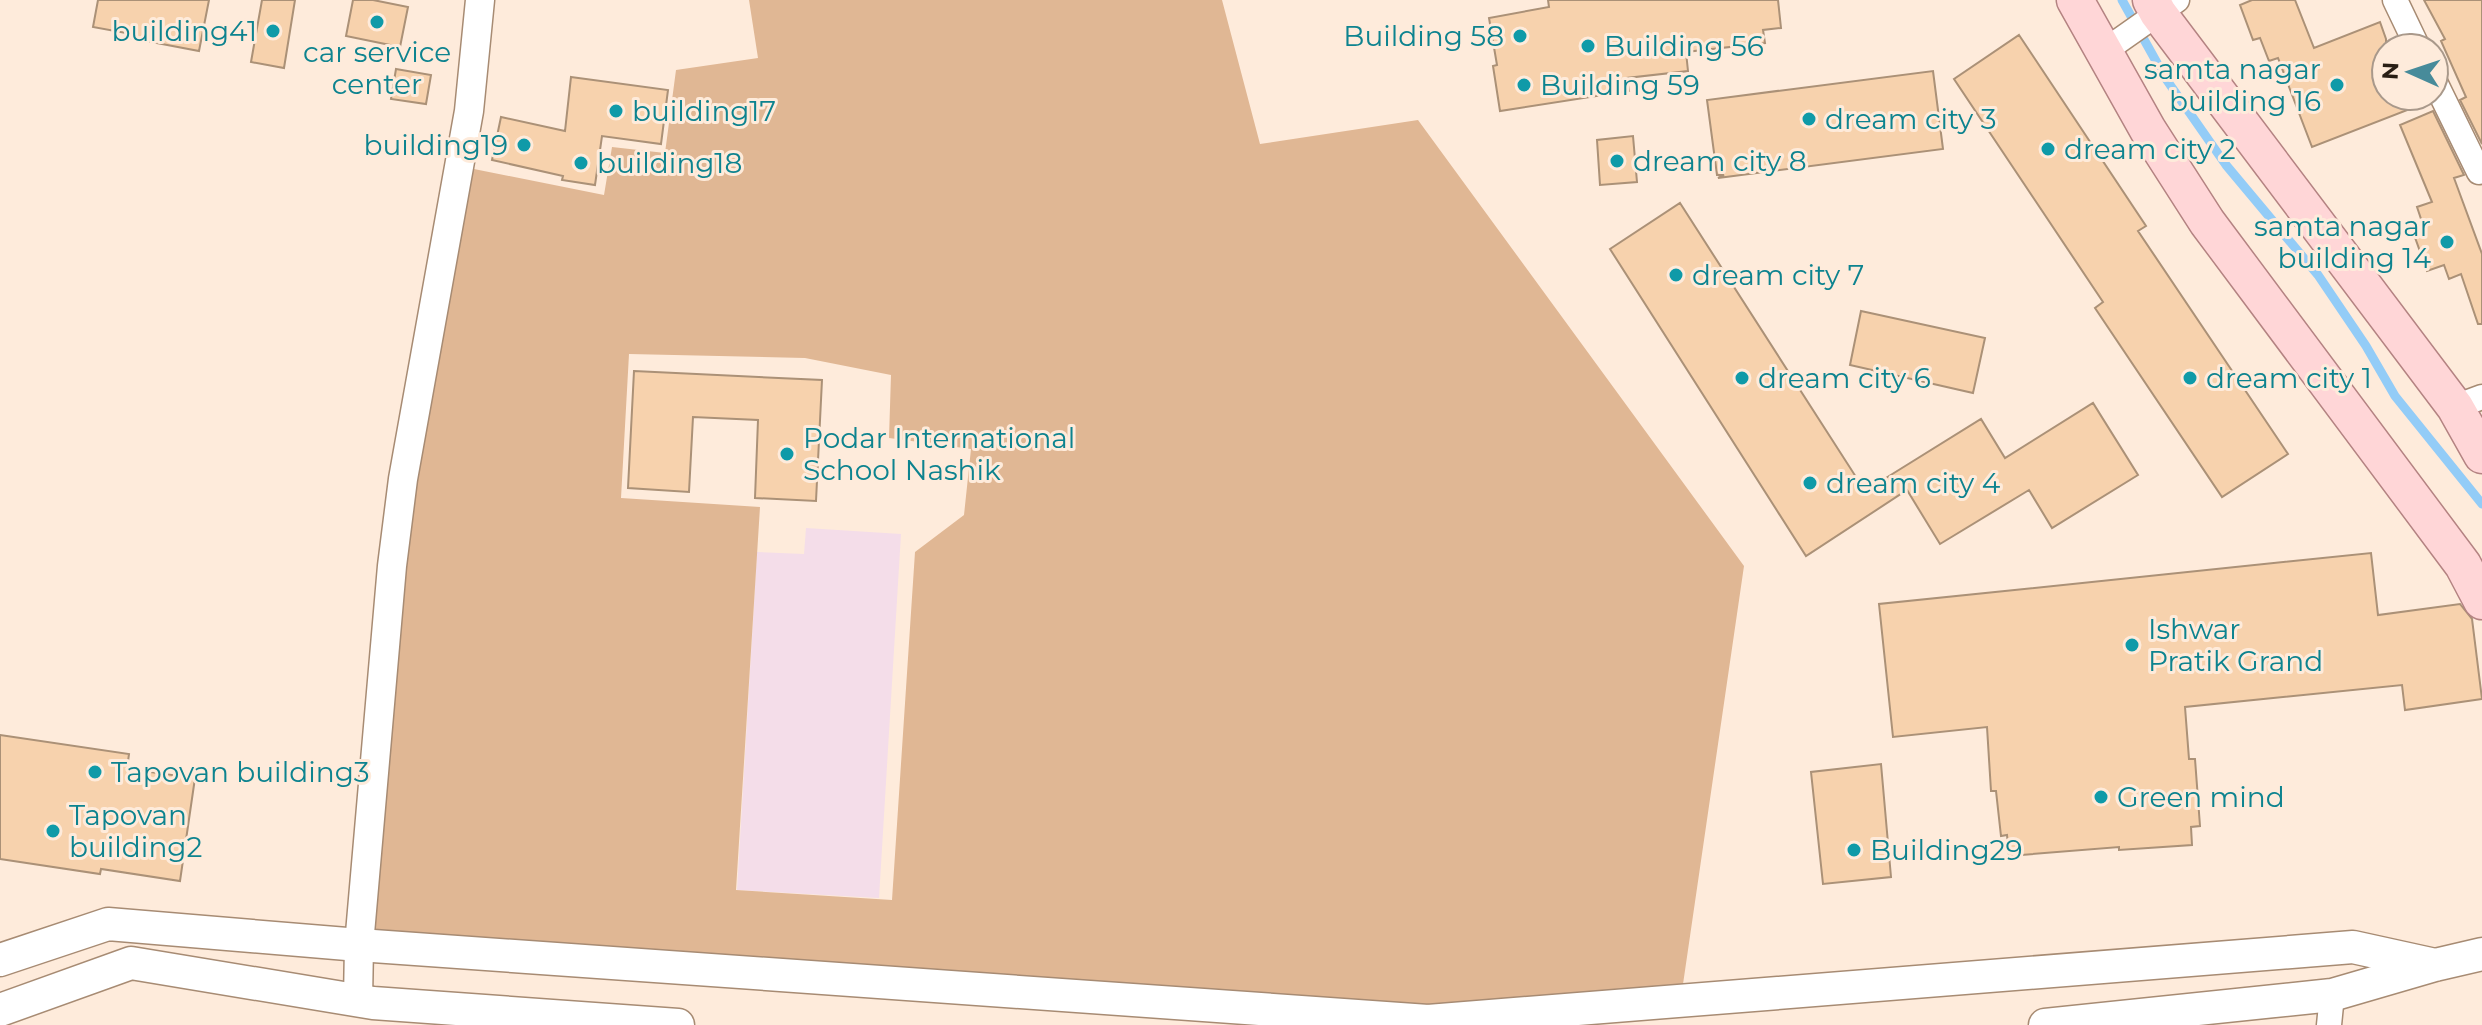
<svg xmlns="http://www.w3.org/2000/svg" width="2482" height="1025" viewBox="0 0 2482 1025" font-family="Montserrat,sans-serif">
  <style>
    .commercial { fill: #f4dde9 }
    .green { fill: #e0b794; fill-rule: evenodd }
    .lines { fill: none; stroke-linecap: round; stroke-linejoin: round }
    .stream { stroke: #93ccf7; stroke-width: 9 }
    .building { fill: #f7d2ad; stroke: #ab9177; stroke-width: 2 }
    .minor-casing { stroke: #a78b73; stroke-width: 27 }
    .tertiary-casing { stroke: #a78b73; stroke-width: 31 }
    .secondary-casing { stroke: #a78b73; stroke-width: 35 }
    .primary-casing { stroke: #b48382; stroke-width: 39 }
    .minor { stroke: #fff; stroke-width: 24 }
    .tertiary { stroke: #fff; stroke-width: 28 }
    .secondary { stroke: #fff; stroke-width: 32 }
    .primary { stroke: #ffd6d7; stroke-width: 36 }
    .culture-dot { fill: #0f9aa8; stroke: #feebdb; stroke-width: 3 }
    .labels { text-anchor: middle; stroke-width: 6; stroke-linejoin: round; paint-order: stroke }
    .culture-label { font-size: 28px; fill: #0d838f; stroke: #feebdb; text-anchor: start }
  </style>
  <rect width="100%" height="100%" fill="#feebdb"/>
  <path class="commercial" d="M806 528 901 534 879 898 737 890 757 552 804 554Z"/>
  <path class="green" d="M749 0H1222L1260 144 1418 120 1744 566 1682 991 1339 1015 359 945 392 566 459 166 604 195 612 147 665 153 676 70 758 58ZM629 354 805 358 891 375 889 438 971 449 964 515 915 552 892 900 736 890 760 507 621 498Z"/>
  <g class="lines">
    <path class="stream" d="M2122 0 2166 79 2226 165 2318 275 2366 346 2395 396 2482 504"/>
  </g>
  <path class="building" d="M98 0H209L199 51 125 37 126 33 93 27Z
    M262 0H295L284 68 251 62Z
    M353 0H373L408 7 400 47 346 36Z
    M1548 0H1778L1781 28 1763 30 1765 43 1686 52 1688 71 1627 78 1629 91 1500 111 1493 66 1497 65 1489 18 1549 7Z
    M2252 0H2295L2314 48 2380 22 2386 39V96H2425L2428 102 2312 147 2278 58 2269 61 2260 38 2253 40 2240 5Z
    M2424 0H2482V144L2460 100 2466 97 2441 41 2445 39Z
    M2019 35 2146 226 2138 231 2288 454 2222 497 2095 308 2103 302 1954 79Z
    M396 69 431 75 426 104 391 99Z
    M1933 71 1943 149 1718 178 1724 175H1717L1707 100Z
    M571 77 668 90 661 144 602 136 595 185 562 180 563 176 492 160 501 117 565 131Z
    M2433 111 2464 175 2454 178 2482 254V324H2478L2461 274 2449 279 2444 265 2427 271 2412 229 2423 225 2417 207 2432 202 2400 125Z
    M1633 136 1637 182 1600 185 1597 140Z
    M1680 203 1865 491 1981 419 2005 458 2093 403 2138 475 2052 528 2029 490 1940 544 1907 490 1806 556 1610 249Z
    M1861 311 1985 338 1973 393 1850 365Z
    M634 371 822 380 816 501 755 498 758 420 693 417 689 492 628 488Z
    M2371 553 2378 615 2460 604 2472 619 2482 699 2405 710 2402 685 2185 707 2189 759H2195L2200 826 2191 827 2192 845 2119 850V847L2009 856 2007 835 2001 836 1996 791H1991L1987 727 1893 737 1879 604Z
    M0 735 129 754 127 769 195 778 180 881 101 869 100 874 0 859Z
    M1881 764 1891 877 1823 884 1811 772Z"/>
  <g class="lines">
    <g class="minor-casing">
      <path id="minor" d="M2395 0 2418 48
        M2103 52 2177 0
        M2434 80 2479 172 2482 171
        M2455 407 2482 397
        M2329 1025 2332 995"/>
    </g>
    <g class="tertiary-casing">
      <path id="tertiary" d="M358 1000 359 945 392 566 403 479 469 111 480 0"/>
    </g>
    <g class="secondary-casing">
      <path id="secondary" d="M0 960 108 924 359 945 1428 1021 2353 947 2435 965
        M0 1010 131 963 373 1003 678 1025
        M2045 1025 2332 995 2435 965 2482 954"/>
    </g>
    <g class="primary-casing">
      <path id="primary" d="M2075 0 2148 130 2207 222 2463 565 2482 601
        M2151 0 2158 13 2455 407 2482 455"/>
    </g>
    <use href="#minor" class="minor"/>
    <use href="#tertiary" class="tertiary"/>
    <use href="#secondary" class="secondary"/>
    <use href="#primary" class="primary"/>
  </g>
  <g class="culture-dot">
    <circle cx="377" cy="22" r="8"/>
    <circle cx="273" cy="31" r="8"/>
    <circle cx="1520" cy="36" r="8"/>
    <circle cx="1588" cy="46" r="8"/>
    <circle cx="1524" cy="85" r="8"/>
    <circle cx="2337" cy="85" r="8"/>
    <circle cx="616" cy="111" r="8"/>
    <circle cx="1809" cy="119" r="8"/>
    <circle cx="524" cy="145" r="8"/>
    <circle cx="2048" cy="149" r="8"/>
    <circle cx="1617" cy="161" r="8"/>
    <circle cx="581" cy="163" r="8"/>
    <circle cx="2447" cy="242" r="8"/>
    <circle cx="1676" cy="275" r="8"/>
    <circle cx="1742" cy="378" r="8"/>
    <circle cx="2190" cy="378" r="8"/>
    <circle cx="787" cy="454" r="8"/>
    <circle cx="1810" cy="483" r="8"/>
    <circle cx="2132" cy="645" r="8"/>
    <circle cx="95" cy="772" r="8"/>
    <circle cx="2101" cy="797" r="8"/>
    <circle cx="53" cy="831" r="8"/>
    <circle cx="1854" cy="850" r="8"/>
  </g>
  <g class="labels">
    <g class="culture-label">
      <text x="257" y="41" text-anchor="end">building41</text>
      <text x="1504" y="46" text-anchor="end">Building 58</text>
      <text x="1604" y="56">Building 56</text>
      <text x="377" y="62" text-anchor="middle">car service<tspan x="377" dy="32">center</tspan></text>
      <text x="2321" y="79" text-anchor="end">samta nagar<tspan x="2321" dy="32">building 16</tspan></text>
      <text x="1540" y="95">Building 59</text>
      <text x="632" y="121">building17</text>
      <text x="1825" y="129">dream city 3</text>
      <text x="508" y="155" text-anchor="end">building19</text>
      <text x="2064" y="159">dream city 2</text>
      <text x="1633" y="171">dream city 8</text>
      <text x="597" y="173">building18</text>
      <text x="2431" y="236" text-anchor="end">samta nagar<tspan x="2431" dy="32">building 14</tspan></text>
      <text x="1692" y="285">dream city 7</text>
      <text x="1758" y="388">dream city 6</text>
      <text x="2206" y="388">dream city 1</text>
      <text x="803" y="448">Podar International<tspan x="803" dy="32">School Nashik</tspan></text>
      <text x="1826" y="493">dream city 4</text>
      <text x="2148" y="639">Ishwar<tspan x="2148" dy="32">Pratik Grand</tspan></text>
      <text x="111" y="782">Tapovan building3</text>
      <text x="2117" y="807">Green mind</text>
      <text x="69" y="825">Tapovan<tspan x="69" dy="32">building2</tspan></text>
      <text x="1870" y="860">Building29</text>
    </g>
  </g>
  <g transform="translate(2410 72) rotate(273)"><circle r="38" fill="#feebdb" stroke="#a9998b" stroke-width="2"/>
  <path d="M0-6L14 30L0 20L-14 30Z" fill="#478b9a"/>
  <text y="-12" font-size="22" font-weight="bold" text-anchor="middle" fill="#291e14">N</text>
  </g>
</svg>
